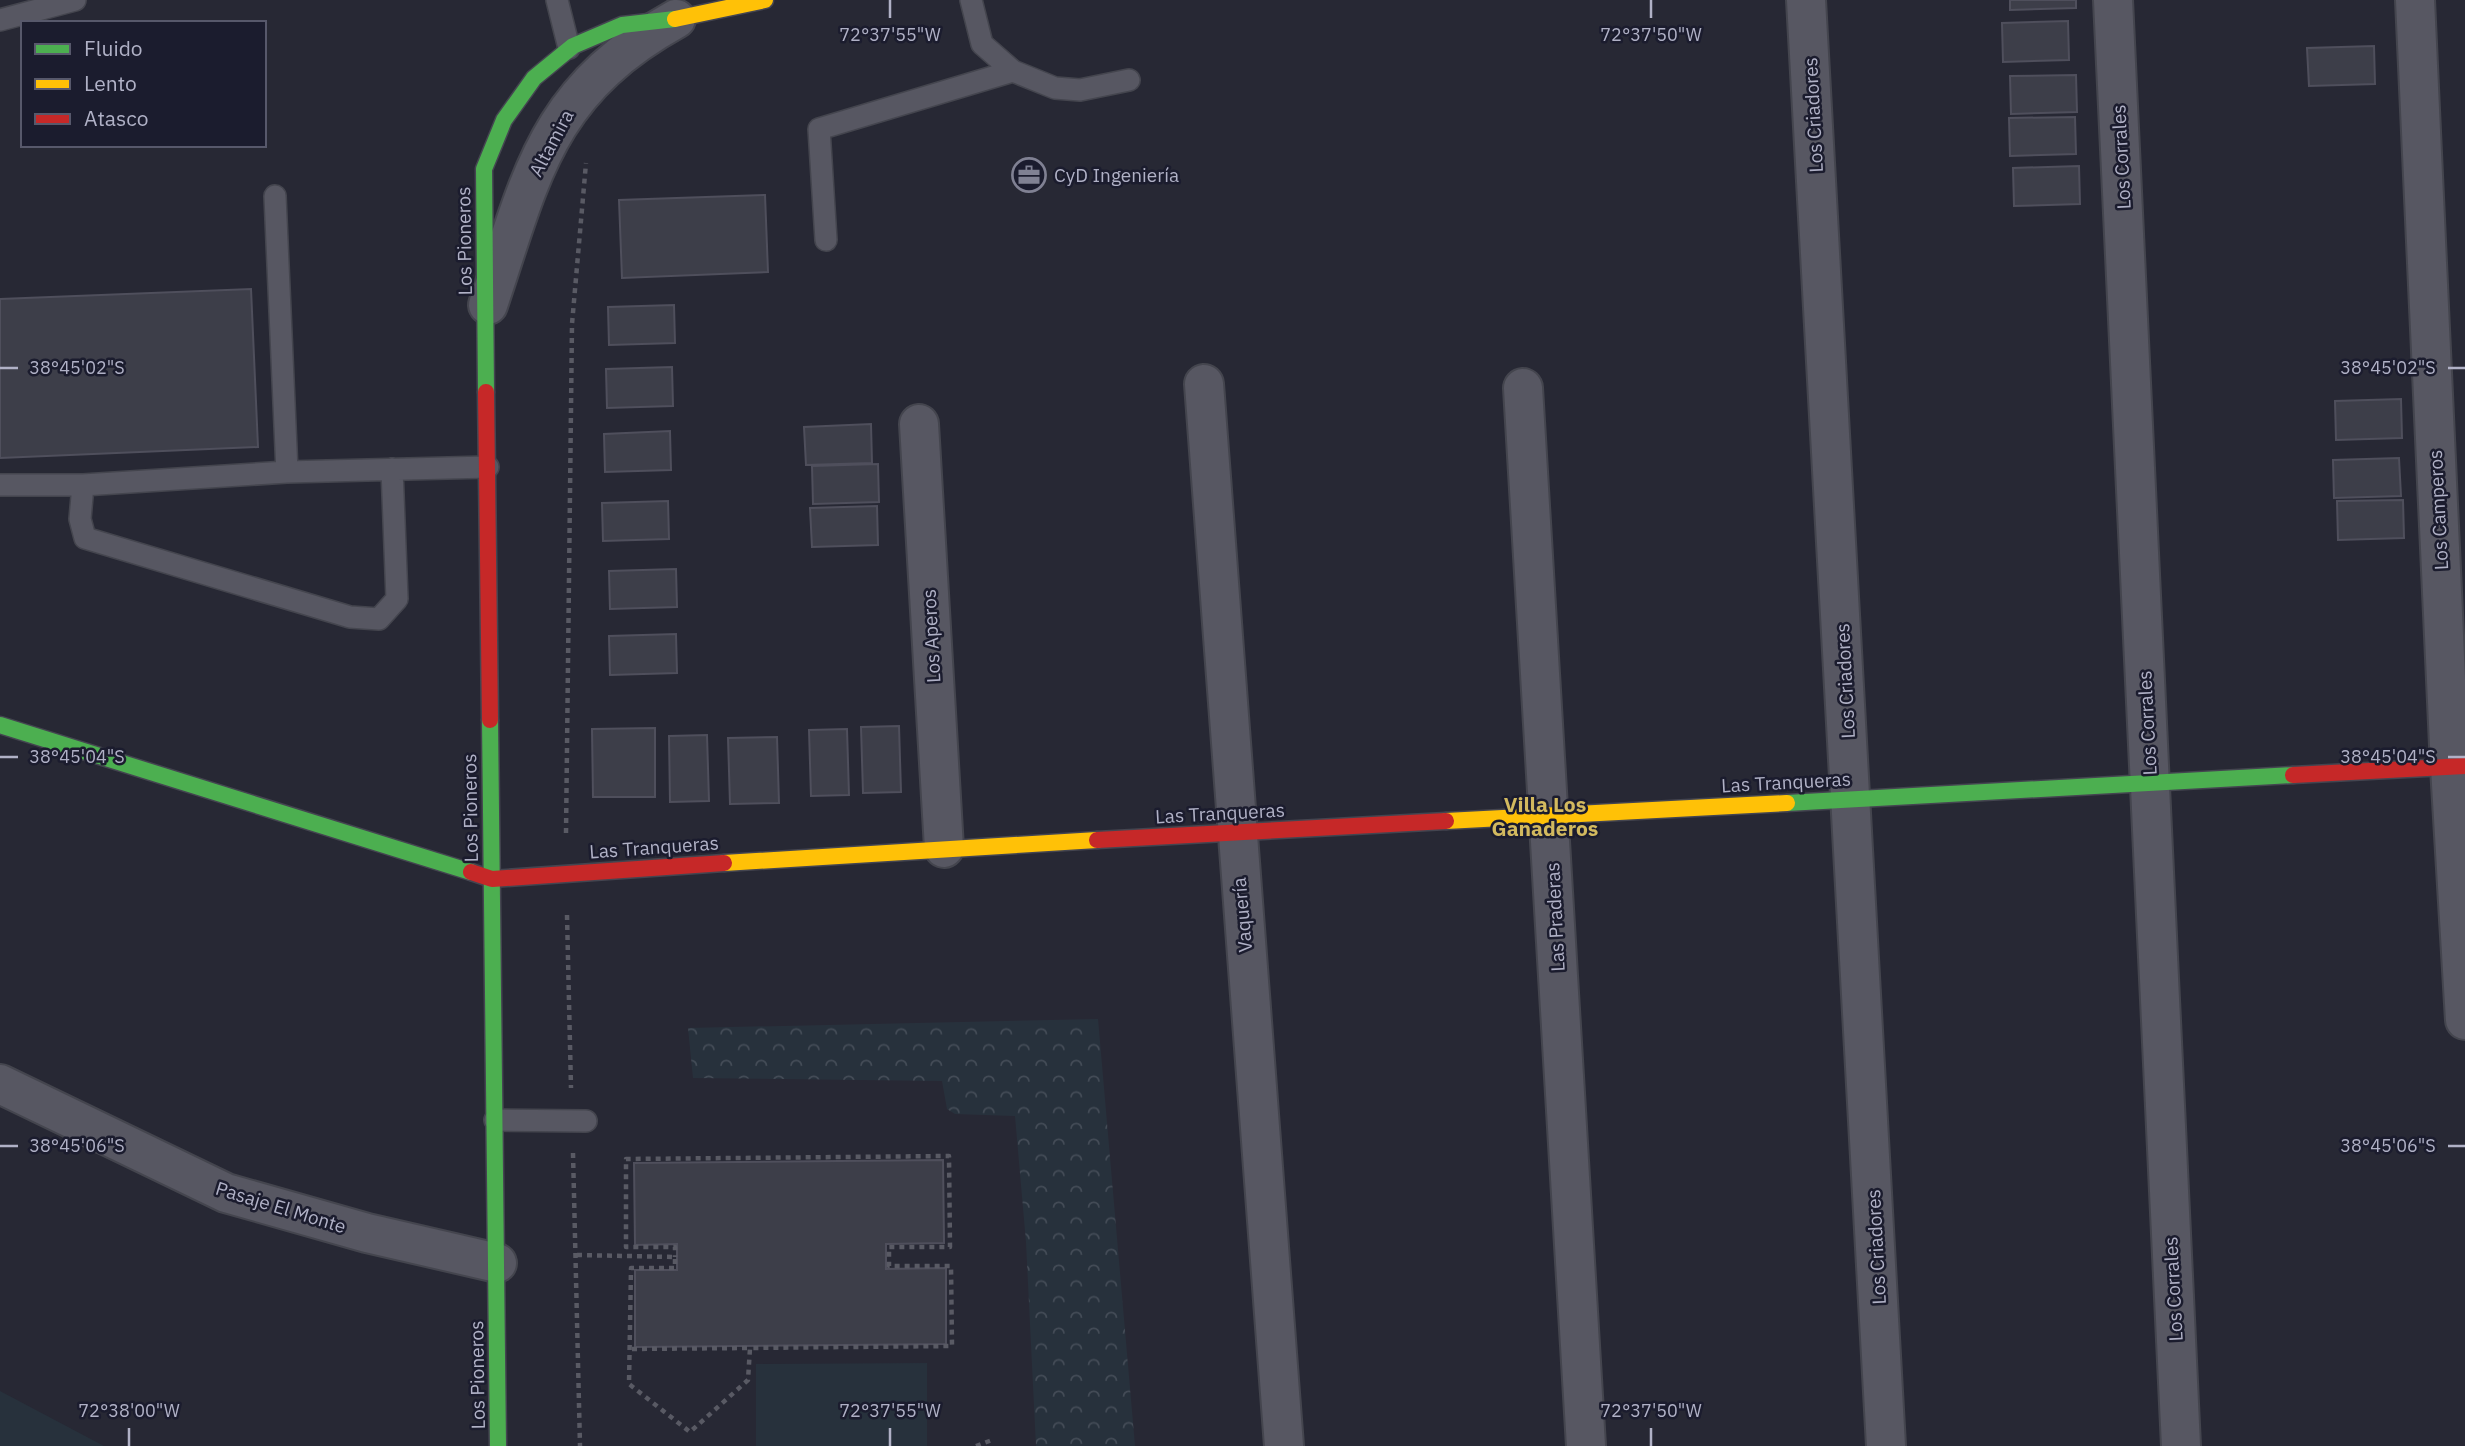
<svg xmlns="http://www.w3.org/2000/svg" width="2465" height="1446" viewBox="0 0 2465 1446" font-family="'IBM Plex Sans',sans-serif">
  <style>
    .grass { fill: #27313c }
    .forest { fill: url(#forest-crowns) }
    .building { fill: #3d3e49; stroke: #4f4f5c; stroke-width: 2 }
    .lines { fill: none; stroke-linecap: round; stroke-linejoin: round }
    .lane-casing { stroke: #44454e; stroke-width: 24 }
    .street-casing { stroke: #44454e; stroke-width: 42 }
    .fast-casing { stroke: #444550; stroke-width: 19 }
    .slow-casing { stroke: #444550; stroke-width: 19 }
    .jam-casing { stroke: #444550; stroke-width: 19 }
    .path { stroke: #595a64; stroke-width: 4.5; stroke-dasharray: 5 5; stroke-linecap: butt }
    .lane { stroke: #575762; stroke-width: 21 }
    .street { stroke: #575762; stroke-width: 38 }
    .fast { stroke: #4caf50; stroke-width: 16 }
    .slow { stroke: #ffc107; stroke-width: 16 }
    .jam { stroke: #c62828; stroke-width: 16 }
    .ticks { fill: none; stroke: #b0b1c6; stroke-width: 2.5 }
    .labels { text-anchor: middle; stroke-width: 5; stroke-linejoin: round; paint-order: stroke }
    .street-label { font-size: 19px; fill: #b0b1c6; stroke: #1b1c2e }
    .poi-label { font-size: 19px; fill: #b0b1c6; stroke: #1b1c2e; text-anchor: start }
    .neighbourhood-label { font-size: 21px; font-weight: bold; fill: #d2b95f; stroke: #1b1c2e }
    .ticks-label { font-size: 18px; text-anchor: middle; fill: #b0b1c6; stroke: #1b1c2e; stroke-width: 5; stroke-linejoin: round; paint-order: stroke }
  </style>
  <defs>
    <pattern id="forest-crowns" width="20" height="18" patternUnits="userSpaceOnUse" patternTransform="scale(1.75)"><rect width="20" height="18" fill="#27313c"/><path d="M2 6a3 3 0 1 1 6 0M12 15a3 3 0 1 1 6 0" fill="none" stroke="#444c57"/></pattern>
  </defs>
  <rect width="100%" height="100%" fill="#272834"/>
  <path class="grass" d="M927 1363V1446H756V1364Z
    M0 1391 104 1446H0Z"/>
  <path class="forest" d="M1098 1019 1135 1446H1036L1026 1242 1015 1116 955 1114 947 1109 942 1081 693 1078 688 1028Z"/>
  <path class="building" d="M2010 0H2076V8L2010 10Z
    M2068 21 2069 60 2003 62 2002 23Z
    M2374 46 2375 84 2309 86 2307 48Z
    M2076 75 2077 112 2011 114 2010 76Z
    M2075 117 2076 154 2010 156 2009 118Z
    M2079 166 2080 204 2014 206 2013 168Z
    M765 195 768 272 622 278 619 200Z
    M251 289 258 447 0 458V299Z
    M674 305 675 343 609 345 608 307Z
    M672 367 673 406 607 408 606 369Z
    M2401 399 2402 438 2336 440 2335 401Z
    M871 424 872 463 806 465 804 427Z
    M670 431 671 470 605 472 604 434Z
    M2399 458 2401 496 2334 498 2333 460Z
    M878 464 879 502 813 504 812 466Z
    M2403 500 2404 538 2338 540 2337 501Z
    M668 501 669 539 603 541 602 503Z
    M877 506 878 545 812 547 810 508Z
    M676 569 677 607 610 609 609 571Z
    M676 634 677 673 610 675 609 636Z
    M899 726 901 792 863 793 861 727Z
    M655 728V797H593L592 729Z
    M847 729 849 795 811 796 809 730Z
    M707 735 709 801 670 802 669 736Z
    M777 737 779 803 730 804 728 738Z
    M943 1160 944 1243 886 1244V1269L946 1268V1344L635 1347V1270H677V1244L635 1245 634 1163Z"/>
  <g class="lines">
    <g class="lane-casing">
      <path id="lane" d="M557 0 569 48
        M971 0 982 44 1013 71 1055 88 1080 90 1129 80
        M0 20 75 0
        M275 196 287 472
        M826 240 819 129 1013 71
        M0 485H83L287 472 488 467
        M83 485 80 519 85 538 350 617 379 619 397 599 392 469
        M495 1120 586 1121"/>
    </g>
    <g class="street-casing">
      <path id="street" d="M1806 0 1886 1446
        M2113 0 2181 1446
        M2415 0 2450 767 2465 1020
        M488 305C532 174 546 91 676 19
        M1204 384 1284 1446
        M1523 388 1586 1446
        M919 424 944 848
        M0 1084 226 1193 367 1233 497 1263"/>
    </g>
    <g class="fast-casing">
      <path id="fast" d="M486 392 484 169 504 120 534 78 573 46 622 25 675 19
        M490 720 498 1446
        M0 725 471 872
        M1787 803 2293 775"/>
    </g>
    <g class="slow-casing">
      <path id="slow" d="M675 19 765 0
        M1446 821 1787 803
        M724 863 1097 840"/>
    </g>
    <g class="jam-casing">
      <path id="jam" d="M486 392 490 720
        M2293 775 2465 766
        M1097 840 1446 821
        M471 872 492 879 724 863"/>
    </g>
    <path class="path" d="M566 833 572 324 586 163
      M567 915 571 1088
      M573 1153 580 1446
      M577 1255 675 1257V1268H631L629 1384 690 1432 748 1380 750 1348 952 1346 951 1266H889V1247H950L949 1156 626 1159V1247H675V1257
      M632 1349 750 1348
      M976 1446 992 1440"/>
    <use href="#lane" class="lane"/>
    <use href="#street" class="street"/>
    <use href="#fast" class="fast"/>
    <use href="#slow" class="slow"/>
    <use href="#jam" class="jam"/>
  </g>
  <path class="ticks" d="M890 0V18M1651 0V18M0 368H18M2448 368H2465M0 757H18M2448 757H2465M0 1146H18M2448 1146H2465M129 1428V1446M890 1428V1446M1651 1428V1446"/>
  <defs>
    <g id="office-ring" transform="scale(1.75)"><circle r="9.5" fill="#1b1c2e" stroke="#808193" stroke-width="1.5"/><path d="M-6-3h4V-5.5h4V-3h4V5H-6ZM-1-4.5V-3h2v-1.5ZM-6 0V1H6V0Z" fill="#808193"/></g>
  </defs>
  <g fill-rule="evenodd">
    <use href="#office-ring" x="1029" y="175"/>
  </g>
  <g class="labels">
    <g class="street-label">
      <text transform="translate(1813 115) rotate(-93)" y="7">Los Criadores</text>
      <text transform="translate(551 143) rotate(-62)" y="7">Altamira</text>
      <text transform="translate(2121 157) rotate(-93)" y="7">Los Corrales</text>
      <text transform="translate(464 241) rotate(-91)" y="7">Los Pioneros</text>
      <text transform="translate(2438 510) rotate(-93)" y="7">Los Camperos</text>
      <text transform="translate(931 636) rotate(-93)" y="7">Los Aperos</text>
      <text transform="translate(1845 681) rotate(-93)" y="7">Los Criadores</text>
      <text transform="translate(2147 723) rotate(-93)" y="7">Los Corrales</text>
      <text transform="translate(1786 782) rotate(-3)" y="7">Las Tranqueras</text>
      <text transform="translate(470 808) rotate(-91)" y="7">Los Pioneros</text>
      <text transform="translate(1220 813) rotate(-3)" y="7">Las Tranqueras</text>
      <text transform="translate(654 847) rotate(-4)" y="7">Las Tranqueras</text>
      <text transform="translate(1242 915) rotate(-95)" y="7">Vaquería</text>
      <text transform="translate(1555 917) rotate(-93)" y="7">Las Praderas</text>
      <text transform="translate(281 1207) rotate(17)" y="7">Pasaje El Monte</text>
      <text transform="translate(1876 1247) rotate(-93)" y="7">Los Criadores</text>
      <text transform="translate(2173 1289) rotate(-93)" y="7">Los Corrales</text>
      <text transform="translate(477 1375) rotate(-91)" y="7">Los Pioneros</text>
    </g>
    <g class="poi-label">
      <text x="1054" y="182">CyD Ingeniería</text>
    </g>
    <g class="neighbourhood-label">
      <text x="1545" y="812">Villa Los<tspan x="1545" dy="24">Ganaderos</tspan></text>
    </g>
  </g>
  <g class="ticks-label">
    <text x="890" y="41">72°37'55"W</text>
    <text x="1651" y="41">72°37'50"W</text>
    <text x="77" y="374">38°45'02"S</text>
    <text x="2388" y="374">38°45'02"S</text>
    <text x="77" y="763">38°45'04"S</text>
    <text x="2388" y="763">38°45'04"S</text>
    <text x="77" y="1152">38°45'06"S</text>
    <text x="2388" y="1152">38°45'06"S</text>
    <text x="129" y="1417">72°38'00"W</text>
    <text x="890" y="1417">72°37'55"W</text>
    <text x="1651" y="1417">72°37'50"W</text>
  </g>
  <rect x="21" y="21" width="245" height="126" fill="#1b1c2e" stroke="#57586b" stroke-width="2"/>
  <rect x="35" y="44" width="35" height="10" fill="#4caf50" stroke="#57586b" stroke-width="2"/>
  <text x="84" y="56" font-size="21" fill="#b0b1c6">Fluido</text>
  <rect x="35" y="79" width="35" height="10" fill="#ffc107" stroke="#57586b" stroke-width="2"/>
  <text x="84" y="91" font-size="21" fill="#b0b1c6">Lento</text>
  <rect x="35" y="114" width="35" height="10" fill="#c62828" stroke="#57586b" stroke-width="2"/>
  <text x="84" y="126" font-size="21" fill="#b0b1c6">Atasco</text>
</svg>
